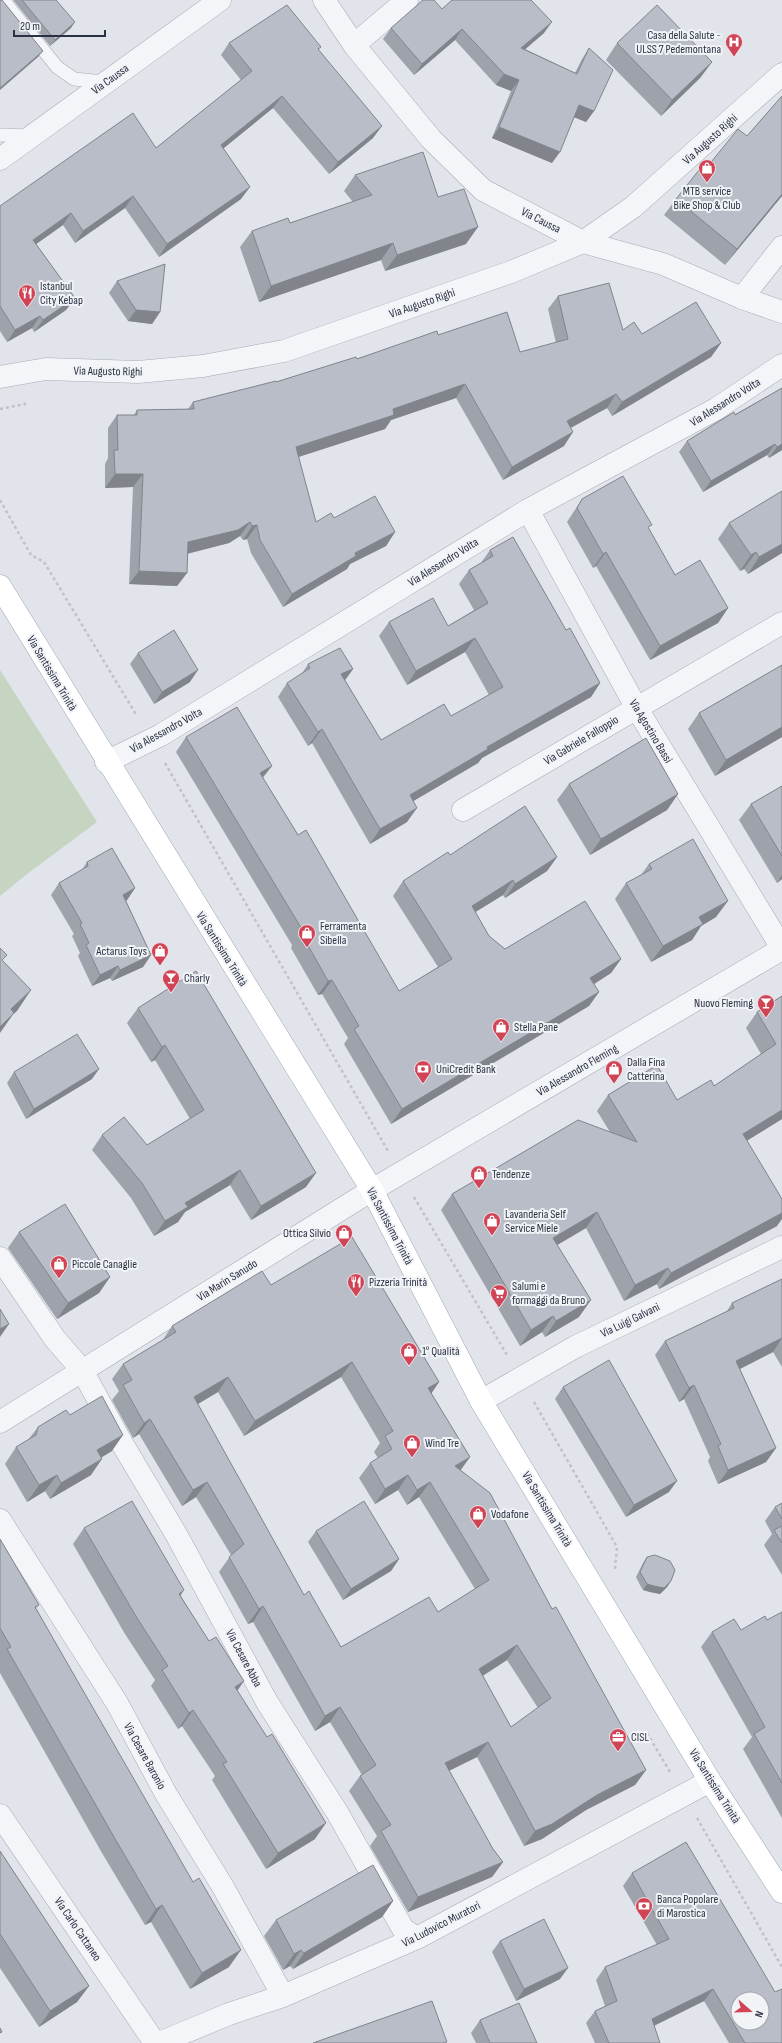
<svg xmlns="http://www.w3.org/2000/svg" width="782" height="2043" viewBox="0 0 782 2043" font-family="'Sofia Sans Condensed',sans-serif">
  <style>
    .green { fill: #c6d4c2 }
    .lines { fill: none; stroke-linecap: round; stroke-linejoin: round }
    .service-casing { stroke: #a6abb4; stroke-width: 14 }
    .minor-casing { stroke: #a6abb4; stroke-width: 23 }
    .tertiary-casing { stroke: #a6abb4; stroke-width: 23 }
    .primary-casing { stroke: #a0a8b6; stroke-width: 23 }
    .path { stroke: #bfc2c9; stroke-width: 2.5; stroke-dasharray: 3 3; stroke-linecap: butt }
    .service { stroke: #f4f5f8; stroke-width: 13 }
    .minor { stroke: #f4f5f8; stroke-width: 22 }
    .tertiary { stroke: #f4f5f8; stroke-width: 22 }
    .primary { stroke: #fff; stroke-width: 22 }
    .wall { fill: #9ea3ab; fill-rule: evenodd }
    .shaded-wall { fill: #81848b }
    .building { fill: #b8bdc7; stroke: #81848b; fill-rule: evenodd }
    .labels { text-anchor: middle; stroke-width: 4; stroke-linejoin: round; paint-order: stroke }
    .poi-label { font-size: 12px; fill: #293142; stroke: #f1f3f7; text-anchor: start }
    .street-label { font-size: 12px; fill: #293142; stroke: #f1f3f7 }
  </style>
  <rect width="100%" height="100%" fill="#e1e4ea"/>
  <path class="green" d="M0 670 97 822 27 874 0 896Z"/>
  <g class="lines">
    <g class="service-casing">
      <path id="service" d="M3 0 57 67 74 79 104 82
        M0 135 30 136"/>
    </g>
    <g class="minor-casing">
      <path id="minor" d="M354 45 407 0
        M583 242 633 207 782 74
        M742 298 782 247
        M528 510 636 707 782 948
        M106 762 161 735 528 510 716 409 782 365
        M463 810 782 623
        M372 1190 782 949
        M0 1258 55 1339 82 1370 120 1440 176 1534 267 1702 337 1812 403 1929 417 1938
        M481 1401 575 1347 782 1247
        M0 1520 117 1703 166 1794 223 1887 283 1996
        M0 1815 155 2043
        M159 2043 229 2014 283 1996 417 1938 710 1781"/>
    </g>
    <g class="tertiary-casing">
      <path id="tertiary" d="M324 0 354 45 431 139 483 190 583 242 663 264 742 298 782 312
        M0 159 220 0
        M0 377 46 369 138 372 203 366 284 351 511 272 583 242
        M0 1422 372 1190"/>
    </g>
    <g class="primary-casing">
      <path id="primary" d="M0 586 372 1190 481 1401 710 1781 782 1892"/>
    </g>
    <path class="path" d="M0 409 25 404 23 400
      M0 500 31 555 44 562 137 716
      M165 763 388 1151
      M414 1197 507 1355
      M534 1402 617 1547 615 1569
      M647 1733 670 1772
      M697 1818 782 1967"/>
    <use href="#service" class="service"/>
    <use href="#minor" class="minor"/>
    <use href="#tertiary" class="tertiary"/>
    <use href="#primary" class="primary"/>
  </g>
  <path class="wall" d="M13 0H56L71 28 50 46Z
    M442 9 544 33 525 49 575 73 582 59 589 48 594 111 586 122 574 117 552 163 492 138 511 91 496 85 455 40 414 75 383 39 391 28Z
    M229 43 321 47 318 50 373 138 329 174 273 108 223 148 241 199 159 257 125 208 75 243 63 225 36 244 75 298 66 310 34 332 32 328 7 342 0 331V206L156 148 241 80 221 55Z
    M617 43 712 62 700 78 661 116 606 60Z
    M782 96V196L725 265 664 215 676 199 703 172 747 136Z
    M355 175 438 197 466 244 385 271 381 260 259 302 240 247 252 231 290 223 353 202 344 191Z
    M117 281 160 312 152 324 128 321 109 293Z
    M558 296 623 330 642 334 721 343 711 357 612 416 607 408 571 427 564 446 503 480 456 398 391 420 385 429 298 457 316 522 334 518 395 532 386 546 350 564 347 569 283 607 251 553 247 539 243 540 240 536 229 543 187 554V573L177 586 129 584 133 487 105 488V464L108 458V428L117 415H134L137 410 188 409 193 402 276 382 438 335 520 352 556 343 548 309Z
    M782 388V450L769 458 767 455 703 492 679 452 687 441Z
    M582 499 649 529 675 575 728 608 718 623 650 660 596 566 593 568 567 522Z
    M729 523 782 553 748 574 744 569 740 571 718 539Z
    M490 550 566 630 600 683 591 697 482 758 478 763 413 801 407 822 370 844 312 743 308 746 278 697 287 683 301 675 308 664 353 669 345 680 381 740 451 716 489 695 465 652 407 685 379 636 389 622 448 626 474 610 459 584 469 570 481 563Z
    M138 653 190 682 154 704 130 664Z
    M782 665V737L715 776 688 729 699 713Z
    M186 737 263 778 298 835 399 991 438 967 393 896 403 881 450 855 557 857 547 871 505 898 503 895 475 912 489 936 505 949 621 959 611 973 594 984 599 992 589 1006 391 1124 344 1044 348 1038 322 994 318 995 291 948 292 945 176 752Z
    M569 784 678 794 667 810 590 855 557 800Z
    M782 786V879L777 883 739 820 751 804Z
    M87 862 135 888 127 900 126 901 151 955 143 967 112 981 110 978 92 986 78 956 80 953 72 936 74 934 51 895 59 883 82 870Z
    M649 864 716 917 701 926 692 940 651 962 615 899 626 883 641 875Z
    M782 996V1119L747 1140 777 1226 659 1289 657 1284 624 1301 586 1228 557 1245 579 1317 545 1337 542 1332 520 1346 441 1210 452 1194 610 1132 597 1111 608 1095 677 1100 714 1086 761 1054 746 1028 757 1012Z
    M138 1008 306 1187 251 1220 230 1185 185 1212 178 1222 154 1236 131 1198 92 1150 102 1135 147 1145 190 1119 155 1060 151 1062 127 1023Z
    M14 1072 92 1079 26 1119 7 1083Z
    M19 1232 110 1277 99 1293 57 1319 8 1248Z
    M782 1279V1367L773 1352 740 1369 776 1448 766 1462 718 1484 708 1461 710 1457 684 1399 679 1402 655 1355 665 1341 727 1311 732 1303Z
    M271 1285 439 1382 431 1393 470 1457 460 1471 552 1609 646 1770 635 1785 586 1810 542 1839 524 1846 477 1757 449 1771 493 1849 503 1862 492 1877 408 1912 370 1846 377 1836 349 1791 360 1776 362 1775 330 1722 315 1731 253 1622 248 1624 219 1572 231 1555 196 1497 182 1506 139 1434 133 1438 112 1400 119 1391 112 1379 123 1364 162 1341 172 1326ZM341 1377 380 1443 374 1452 378 1458 370 1463 359 1478 375 1504 398 1490 407 1505 419 1497 475 1589 438 1612 341 1647 304 1595 197 1404 218 1392 244 1436ZM507 1660 538 1708 511 1727 483 1676Z
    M563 1387 669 1492 626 1517 555 1399Z
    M70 1415 112 1451 101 1457 91 1475 50 1499 45 1491 27 1502 5 1464 16 1447 28 1440 38 1427Z
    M782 1503V1575L764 1545 772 1534 765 1521 775 1507Z
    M84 1528 181 1596 237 1691 315 1839 266 1869 212 1780 215 1776 182 1726 178 1729 151 1686 155 1680 125 1634 73 1544Z
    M316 1531 399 1559 391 1571 343 1600 308 1542Z
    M0 1539 39 1605 36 1608 229 1967 190 1989 151 1922 145 1925 102 1853 0 1673Z
    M647 1557 671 1581 667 1587 660 1594 650 1592 643 1590 640 1585 636 1577 643 1563Z
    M782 1612V1818L743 1749 752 1737 701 1647 712 1632 741 1630 767 1620Z
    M0 1851 89 1986 77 2002 39 2027 0 1968Z
    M632 1873 782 2043H729L704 2001 654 2026 660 2043H595L586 2023 595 2011 605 2006 596 1980 605 1967 657 1945 623 1886Z
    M393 1901 382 1917 293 1969 290 1966 283 1970 264 1936 276 1920Z
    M500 1941 560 1979 516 2001 492 1952Z
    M480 2020 537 2043H476L471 2033Z"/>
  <path class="shaded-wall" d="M75 22 71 28 50 46 55 40Z
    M552 22 544 33 514 59 521 48Z
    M462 29 455 40 414 75 422 64Z
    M43 51 38 57 0 90V88Z
    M712 62 700 78 661 116 672 100Z
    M504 74 519 80 511 91 496 85Z
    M282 96 273 108 213 157 221 145Z
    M579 105 594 111 586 122 571 116Z
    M382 126 373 138 329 174 338 162Z
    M499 127 560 152 552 163 492 138Z
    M250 187 241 199 159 257 167 244Z
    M782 194V196L725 265 737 249Z
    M133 196 125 208 75 243 83 231Z
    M71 213 63 225 25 252 33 240Z
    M478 227 466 244 385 271 397 255Z
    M393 243 381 260 259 302 271 286Z
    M75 298 66 310 34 332 43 320Z
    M136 310 160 312 152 324 128 321Z
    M40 316 32 328 7 342 15 330Z
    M721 343 711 357 612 416 622 402Z
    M465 384 456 398 391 420 385 429 286 461 296 447 393 409Z
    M616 394 607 408 558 435 567 421Z
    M573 432 564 446 503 480 512 467Z
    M775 444 767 455 703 492 711 481Z
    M782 444V450L769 458 777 447Z
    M115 474H143L133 487 105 488Z
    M250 522 240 536 229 543 178 556 188 542Z
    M257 525 247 539 243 540 252 526Z
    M395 532 386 546 350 564 347 569 283 607 292 594 355 553Z
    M782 544V553L748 574 759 557Z
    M606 552 596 566 593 568 603 554Z
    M756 552 744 569 740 571 751 555Z
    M139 571 187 573 177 586 129 584Z
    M728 608 718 623 650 660 660 646Z
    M475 638 465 652 407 685 416 671Z
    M353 669 343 683 341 674Z
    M198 670 190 682 154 704 162 692Z
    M600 683 591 697 482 758 478 763 400 809 410 795 487 747Z
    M782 727V737L715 776 726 760Z
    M322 729 312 743 308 746 318 732Z
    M272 766 261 780 260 773Z
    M678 794 667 810 590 855 601 839Z
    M417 808 407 822 370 844 380 829Z
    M557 857 547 871 505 898 515 884Z
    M782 875V879L777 883Z
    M513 880 503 895 461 921 472 906Z
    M135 888 127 900 115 907 123 895Z
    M728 901 716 917 701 926 692 940 651 962 663 946 699 917Z
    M151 955 143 967 112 981 120 970Z
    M621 959 611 973 580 993 590 978Z
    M118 966 110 978 92 986 100 975Z
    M332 980 322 994 318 995 328 981Z
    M31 990 17 1011 0 1026 11 1009Z
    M599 992 589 1006 391 1124 402 1109Z
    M14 1013 0 1033V1027Z
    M165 1045 155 1060 151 1062 162 1047Z
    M99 1069 92 1079 26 1119 34 1109Z
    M782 1110V1119L732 1150 743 1134Z
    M240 1170 230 1185 185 1212 178 1222 154 1236 165 1221 185 1203Z
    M316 1173 306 1187 251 1220 261 1206Z
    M597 1212 586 1228 542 1254 553 1238Z
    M782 1213V1219L777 1226 659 1289 671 1273Z
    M668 1268 657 1284 624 1301 635 1285Z
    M110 1277 99 1293 57 1319 68 1303Z
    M591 1300 579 1317 545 1337 556 1321Z
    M553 1316 542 1332 520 1346 531 1330Z
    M9 1324 0 1337V1329Z
    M782 1338 773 1352 726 1376 736 1361Z
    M352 1362 341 1377 244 1436 255 1421Z
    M228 1377 218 1392 183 1413 194 1397Z
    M439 1382 429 1397 428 1388Z
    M694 1385 684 1399 679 1402 689 1388Z
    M150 1419 139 1434 133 1438 144 1423Z
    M123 1435 112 1451 86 1467 97 1450Z
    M776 1448 766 1462 718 1484 728 1470Z
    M470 1457 459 1472 455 1466Z
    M102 1459 91 1475 50 1499 61 1483Z
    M57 1475 45 1491 27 1502 39 1485Z
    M408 1475 398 1490 375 1504 385 1489Z
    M677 1481 669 1492 626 1517 634 1505Z
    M207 1482 196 1497 182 1506 193 1490Z
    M430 1482 419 1497 407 1505 417 1490Z
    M399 1559 391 1571 343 1600 351 1589Z
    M671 1581 667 1587 660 1594 650 1592 643 1590 647 1584Z
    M184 1590 173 1607 179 1594Z
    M263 1606 253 1622 248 1624 259 1609Z
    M517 1645 507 1660 469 1684 479 1669Z
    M244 1681 233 1697 235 1687Z
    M340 1707 330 1722 315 1731 325 1716Z
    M193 1710 182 1726 178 1729 189 1713Z
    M488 1742 477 1757 434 1778 445 1763Z
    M646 1770 635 1785 586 1810 542 1839 524 1846 535 1831 597 1795Z
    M326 1823 315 1839 266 1869 278 1853Z
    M503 1862 492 1877 408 1912 418 1897Z
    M393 1901 382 1917 293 1969 304 1953Z
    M162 1905 151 1922 145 1925 156 1909Z
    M241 1950 229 1967 190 1989 202 1973Z
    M301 1950 290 1966 283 1970 294 1954Z
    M568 1968 560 1979 516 2001 524 1989Z
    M89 1986 77 2002 39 2027 50 2011Z
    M713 1989 704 2001 643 2031 652 2019Z"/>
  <path class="building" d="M0 0H2L43 51 0 88Z
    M22 0H56L75 22 55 40Z
    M423 0H434L442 9 452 0H531L552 22 521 48 577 74 589 48 613 70 594 111 579 105 560 152 499 127 519 80 504 74 462 29 422 64 391 28Z
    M287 5 321 47 318 49 382 126 338 162 282 96 221 145 250 187 167 244 133 196 83 231 71 213 33 240 75 298 43 320 40 316 15 330 0 306V206L133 113 156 148 252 71 229 43Z
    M657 5 712 62 672 100 617 43Z
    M782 96V194L737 249 676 199 699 170 703 172 738 129 747 136Z
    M423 152 438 197 464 189 478 227 397 255 393 243 271 286 252 231 288 218 290 223 372 195 355 175Z
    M165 264 160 312 136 310 117 281Z
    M609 283 623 330 634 322 642 334 696 302 721 343 622 402 616 394 567 421 573 432 512 467 465 384 393 409 394 415 296 447 316 522 331 513 334 518 375 496 395 532 355 553 356 556 292 594 260 540 257 525 252 526 250 522 238 530 188 542 187 573 139 571 143 474H115L114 450H118L117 415H137V410L194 409 193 402 276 381V382L356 357 357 359 437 331 438 335 507 312 520 352 568 339 558 296Z
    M782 388V444L777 447 775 444 711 481 687 441 734 412 735 415Z
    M623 476 652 525 648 527 675 575 700 560 728 608 660 646 606 552 603 554 577 508 582 499Z
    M782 491V544L759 557 756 552 751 555 729 523Z
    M513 537 566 630 570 628 600 683 487 747 488 749 410 795 417 808 380 829 322 729 318 732 287 683 310 668 308 664 340 648 353 669 341 674 381 740 444 704 451 716 503 687 475 638 416 671 389 622 433 598 448 626 488 603 469 570 493 556 490 550Z
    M174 630 198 670 162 692 138 653Z
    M782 665V727L726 760 699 713Z
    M237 707 272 766 260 773 298 835 306 830 399 991 452 959 403 881 448 852 450 855 525 806 557 857 515 884 513 880 472 906 489 936 505 949 585 901 621 959 590 978 599 992 402 1109 354 1029 359 1026 332 980 328 981 301 933 303 931 186 737Z
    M646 738 678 794 601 839 569 784Z
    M782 786V856L751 804Z
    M693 839 728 901 699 917 703 924 663 946 626 883 652 869 649 864Z
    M112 848 135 888 123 895 151 955 120 970 118 966 100 975 86 945 89 943 80 924 82 923 59 883 88 866 87 862Z
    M0 948 7 955 2 960 31 990 11 1009 14 1013 0 1027Z
    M196 971 316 1173 261 1206 240 1170 185 1203 188 1207 165 1221 142 1183 102 1135 124 1117 147 1145 204 1110 165 1045 162 1047 138 1008Z
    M782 996V1110L743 1134 782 1199V1213L671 1273 668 1268 635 1285 597 1212 553 1238 591 1300 556 1321 553 1316 531 1330 452 1194 578 1120 637 1142 608 1095 657 1065 677 1100 711 1080 714 1086 776 1044 757 1012Z
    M77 1034 99 1069 34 1109 14 1072Z
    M65 1204 110 1277 68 1303 19 1232Z
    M352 1237 439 1382 428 1388 470 1457 455 1466 490 1493 552 1609 556 1607 646 1770 597 1795 552 1824 535 1831 488 1742 445 1763 493 1849 503 1862 418 1897 381 1831 391 1825 360 1776 376 1765 340 1707 325 1716 263 1606 259 1609 229 1557 244 1544 207 1482 193 1490 150 1419 144 1423 123 1385 132 1380 123 1364 176 1332 172 1326 262 1271 271 1285ZM352 1362 393 1431 385 1436 392 1449 370 1463 385 1489 408 1475 417 1490 430 1482 489 1580 438 1612 429 1597 341 1647 309 1591 304 1595 194 1397 228 1377 255 1421ZM517 1645 551 1698 511 1727 479 1669Z
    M782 1279V1338L736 1361 776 1448 728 1470 718 1446 721 1444 694 1385 689 1388 665 1341 734 1308 732 1303Z
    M0 1309 9 1324 0 1329Z
    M609 1360 677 1481 634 1505 563 1387Z
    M102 1396 123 1435 97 1450 102 1459 61 1483 57 1475 39 1485 16 1447 36 1435 38 1427 66 1410 70 1415Z
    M132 1501 184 1590 179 1594 209 1641 216 1637 244 1681 235 1687 267 1737 272 1734 326 1823 278 1853 223 1764 227 1762 193 1710 189 1713 162 1670 168 1666 137 1618 84 1528Z
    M364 1501 399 1559 351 1589 316 1531Z
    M782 1503V1519L775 1507Z
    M782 1526V1543L774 1530Z
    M0 1539 39 1605 35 1607 193 1882 199 1878 241 1950 202 1973 162 1905 156 1909 114 1837 7 1649 11 1647 0 1628Z
    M655 1555 670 1561 675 1570 671 1581 664 1588 654 1586 647 1584 644 1579 640 1572 647 1557Z
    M782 1612V1783L754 1734 765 1727 712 1632 734 1619 741 1630 765 1616 767 1620Z
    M686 1842 775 1992 782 1989V2043H745L713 1989 652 2019 660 2043H609L595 2011 617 2001 605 1967 669 1939 632 1873ZM738 1999H762V2023H738Z
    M0 1851 89 1986 50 2011 0 1934Z
    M373 1865 393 1901 304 1953 301 1950 294 1954 276 1920Z
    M544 1919 568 1968 524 1989 500 1941Z
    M432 2001 447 2042 443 2043H313Z
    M519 2003 537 2043H490L480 2020Z
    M0 2028 2 2032 0 2033Z"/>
  <defs>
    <g id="hospital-pin" transform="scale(0.9)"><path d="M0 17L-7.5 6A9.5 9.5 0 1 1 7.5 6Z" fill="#d14455" stroke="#f1f3f7"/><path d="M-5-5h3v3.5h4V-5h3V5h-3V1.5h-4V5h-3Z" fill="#fff"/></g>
    <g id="shop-pin" transform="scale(0.9)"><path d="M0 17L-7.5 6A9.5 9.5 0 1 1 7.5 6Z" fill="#d14455" stroke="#f1f3f7"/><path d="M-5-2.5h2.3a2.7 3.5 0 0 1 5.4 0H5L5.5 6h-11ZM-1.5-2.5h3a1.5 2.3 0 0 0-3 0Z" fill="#fff"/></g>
    <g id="restaurant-pin" transform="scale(0.9)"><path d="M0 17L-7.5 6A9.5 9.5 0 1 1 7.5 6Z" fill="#d14455" stroke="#f1f3f7"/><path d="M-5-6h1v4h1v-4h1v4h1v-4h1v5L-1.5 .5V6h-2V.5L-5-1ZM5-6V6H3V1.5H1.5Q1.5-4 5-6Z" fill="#fff"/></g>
    <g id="bar-pin" transform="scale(0.9)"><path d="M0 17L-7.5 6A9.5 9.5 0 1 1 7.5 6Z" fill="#d14455" stroke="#f1f3f7"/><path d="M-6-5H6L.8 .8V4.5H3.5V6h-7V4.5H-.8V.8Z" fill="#fff"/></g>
    <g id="bank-pin" transform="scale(0.9)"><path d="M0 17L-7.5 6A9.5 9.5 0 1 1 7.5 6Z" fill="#d14455" stroke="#f1f3f7"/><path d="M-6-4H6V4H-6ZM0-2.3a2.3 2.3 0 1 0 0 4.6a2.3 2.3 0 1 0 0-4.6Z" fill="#fff"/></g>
    <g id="supermarket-pin" transform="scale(0.9)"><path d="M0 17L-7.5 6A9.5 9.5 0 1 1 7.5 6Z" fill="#d14455" stroke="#f1f3f7"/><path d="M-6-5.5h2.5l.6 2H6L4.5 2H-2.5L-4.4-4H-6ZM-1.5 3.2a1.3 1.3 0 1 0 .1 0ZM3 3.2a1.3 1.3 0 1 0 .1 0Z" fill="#fff"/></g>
    <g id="office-pin" transform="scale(0.9)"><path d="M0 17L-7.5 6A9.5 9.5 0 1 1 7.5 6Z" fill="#d14455" stroke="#f1f3f7"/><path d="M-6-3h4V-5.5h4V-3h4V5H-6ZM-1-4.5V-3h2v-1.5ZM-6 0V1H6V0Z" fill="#fff"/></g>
  </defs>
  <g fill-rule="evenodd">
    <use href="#hospital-pin" x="734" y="42"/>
    <use href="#shop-pin" x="707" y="168"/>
    <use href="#restaurant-pin" x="27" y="293"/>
    <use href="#shop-pin" x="307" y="933"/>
    <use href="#shop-pin" x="160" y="951"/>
    <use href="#bar-pin" x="171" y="978"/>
    <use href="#bar-pin" x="766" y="1003"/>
    <use href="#shop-pin" x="501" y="1027"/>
    <use href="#bank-pin" x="423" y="1069"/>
    <use href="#shop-pin" x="614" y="1069"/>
    <use href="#shop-pin" x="479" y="1174"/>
    <use href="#shop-pin" x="492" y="1221"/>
    <use href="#shop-pin" x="344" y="1233"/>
    <use href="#shop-pin" x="59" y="1264"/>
    <use href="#restaurant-pin" x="356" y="1282"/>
    <use href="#supermarket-pin" x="499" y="1293"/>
    <use href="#shop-pin" x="409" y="1351"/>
    <use href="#shop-pin" x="412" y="1443"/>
    <use href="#shop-pin" x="478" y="1514"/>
    <use href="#office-pin" x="618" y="1737"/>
    <use href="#bank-pin" x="644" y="1906"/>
  </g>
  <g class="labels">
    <g class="poi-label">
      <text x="721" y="39" text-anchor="end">Casa della Salute -<tspan x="721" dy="14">ULSS 7 Pedemontana</tspan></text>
      <text x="707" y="195" text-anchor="middle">MTB service<tspan x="707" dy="14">Bike Shop &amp; Club</tspan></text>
      <text x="40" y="290">Istanbul<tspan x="40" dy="14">City Kebap</tspan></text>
      <text x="320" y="930">Ferramenta<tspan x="320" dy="14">Sibella</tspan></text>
      <text x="147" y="955" text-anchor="end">Actarus Toys</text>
      <text x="184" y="982">Charly</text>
      <text x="753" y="1007" text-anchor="end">Nuovo Fleming</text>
      <text x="514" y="1031">Stella Pane</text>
      <text x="627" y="1066">Dalla Fina<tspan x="627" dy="14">Catterina</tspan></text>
      <text x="436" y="1073">UniCredit Bank</text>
      <text x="492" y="1178">Tendenze</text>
      <text x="505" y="1218">Lavanderia Self<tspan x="505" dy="14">Service Miele</tspan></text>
      <text x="331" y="1237" text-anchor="end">Ottica Silvio</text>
      <text x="72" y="1268">Piccole Canaglie</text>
      <text x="369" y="1286">Pizzeria Trinità</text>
      <text x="512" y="1290">Salumi e<tspan x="512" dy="14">formaggi da Bruno</tspan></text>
      <text x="422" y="1355">1° Qualità</text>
      <text x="425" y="1447">Wind Tre</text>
      <text x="491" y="1518">Vodafone</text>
      <text x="631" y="1741">CISL</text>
      <text x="657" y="1903">Banca Popolare<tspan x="657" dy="14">di Marostica</tspan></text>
    </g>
    <g class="street-label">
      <text transform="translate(110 79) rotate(-36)" y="4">Via Caussa</text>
      <text transform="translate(710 139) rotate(-42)" y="4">Via Augusto Righi</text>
      <text transform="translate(541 220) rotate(27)" y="4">Via Caussa</text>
      <text transform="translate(422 303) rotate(-19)" y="4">Via Augusto Righi</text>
      <text transform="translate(108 371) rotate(1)" y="4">Via Augusto Righi</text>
      <text transform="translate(725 402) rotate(-32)" y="4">Via Alessandro Volta</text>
      <text transform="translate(443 562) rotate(-32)" y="4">Via Alessandro Volta</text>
      <text transform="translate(52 673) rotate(59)" y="4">Via Santissima Trinità</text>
      <text transform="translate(166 730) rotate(-29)" y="4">Via Alessandro Volta</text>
      <text transform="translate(651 731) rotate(59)" y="4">Via Agostino Bassi</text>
      <text transform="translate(581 740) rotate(-31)" y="4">Via Gabriele Falloppio</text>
      <text transform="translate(222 949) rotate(58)" y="4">Via Santissima Trinità</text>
      <text transform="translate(577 1070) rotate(-30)" y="4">Via Alessandro Fleming</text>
      <text transform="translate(390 1226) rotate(62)" y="4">Via Santissima Trinità</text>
      <text transform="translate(227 1280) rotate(-32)" y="4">Via Marin Sanudo</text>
      <text transform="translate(630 1320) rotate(-26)" y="4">Via Luigi Galvani</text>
      <text transform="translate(547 1509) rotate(59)" y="4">Via Santissima Trinità</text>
      <text transform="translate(244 1658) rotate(62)" y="4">Via Cesare Abba</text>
      <text transform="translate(145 1756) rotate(61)" y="4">Via Cesare Baronio</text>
      <text transform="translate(715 1786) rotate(58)" y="4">Via Santissima Trinità</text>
      <text transform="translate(441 1924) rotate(-27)" y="4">Via Ludovico Muratori</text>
      <text transform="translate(78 1929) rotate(56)" y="4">Via Carlo Cattaneo</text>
    </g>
  </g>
  <g transform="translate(750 2011) rotate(110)"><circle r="19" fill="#f1f3f7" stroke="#a1a5af"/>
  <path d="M0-3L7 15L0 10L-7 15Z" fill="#d14455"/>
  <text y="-6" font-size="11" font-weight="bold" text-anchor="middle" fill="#293142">N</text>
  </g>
  <path d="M14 30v6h91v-6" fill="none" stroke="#293142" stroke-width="2"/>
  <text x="20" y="30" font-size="12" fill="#293142" stroke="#f1f3f7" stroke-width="3" paint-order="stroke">20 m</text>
</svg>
